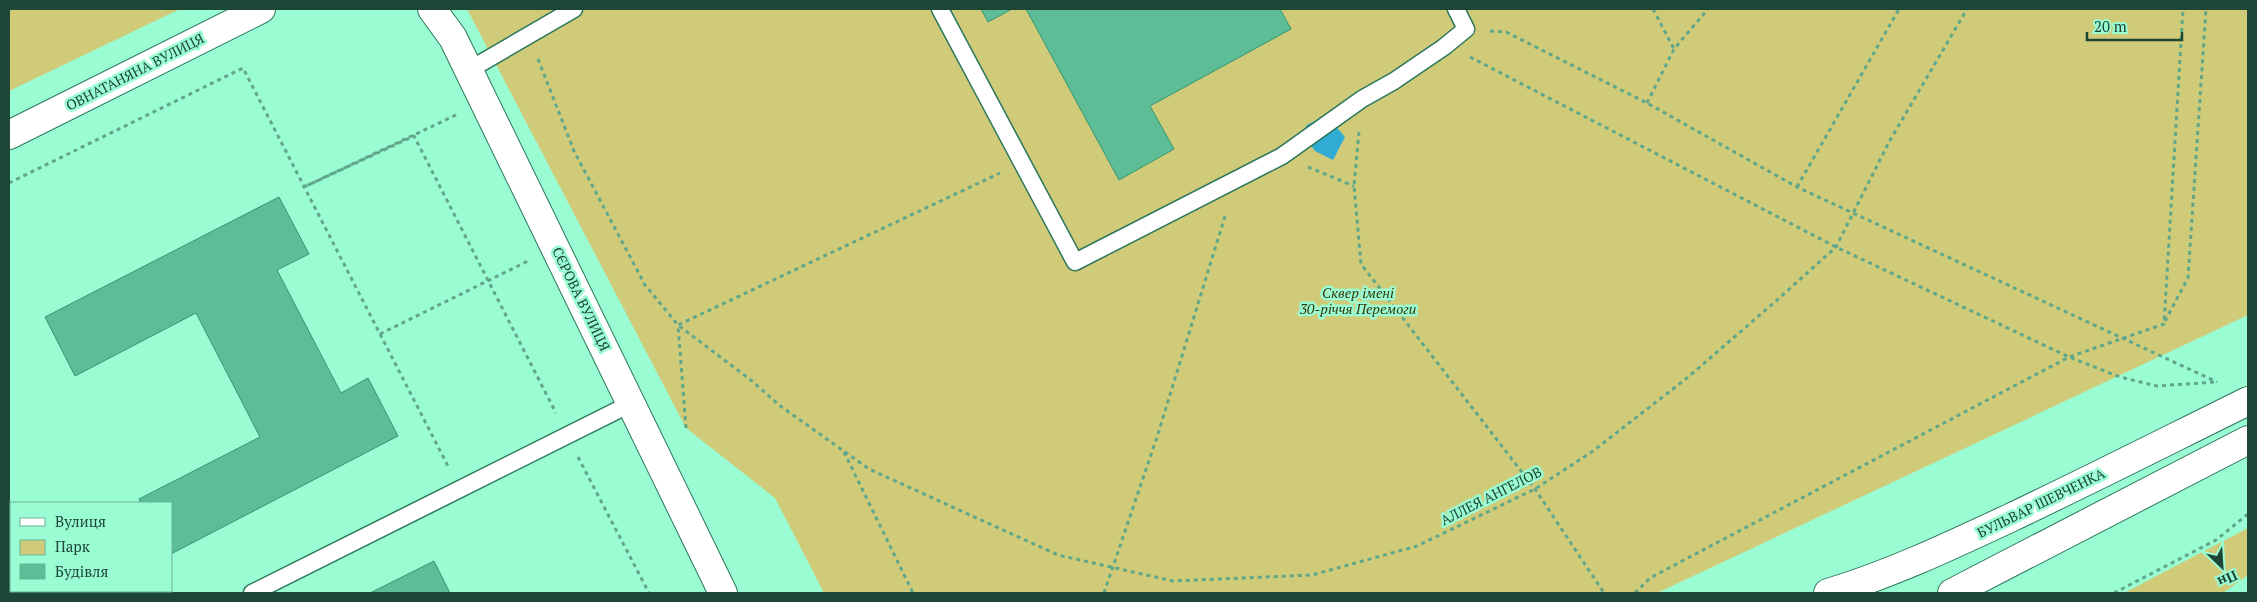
<svg xmlns="http://www.w3.org/2000/svg" width="2257" height="602" viewBox="0 0 2257 602" font-family="'PT Serif',serif">
  <style>
    .green { fill: #d0cb79 }
    .water { fill: #30abd4 }
    .building { fill: #5cbd97; stroke: #329873 }
    .lines { fill: none; stroke-linecap: round; stroke-linejoin: round }
    .service-casing { stroke: #2c775b; stroke-width: 19 }
    .minor-casing { stroke: #2c775b; stroke-width: 30 }
    .secondary-casing { stroke: #2c775b; stroke-width: 30 }
    .path { stroke: #60a78a; stroke-width: 3; stroke-dasharray: 4 4; stroke-linecap: butt }
    .service { stroke: #fff; stroke-width: 16 }
    .minor { stroke: #fff; stroke-width: 28 }
    .secondary { stroke: #fff; stroke-width: 28 }
    .labels { text-anchor: middle; stroke-width: 5; stroke-linejoin: round; paint-order: stroke }
    .street-label { font-size: 14px; fill: #1d4636; stroke: #9afcd3 }
    .park-label { font-size: 14px; font-style: italic; fill: #37350a; stroke: #9afcd3 }
  </style>
  <rect width="100%" height="100%" fill="#9afcd3"/>
  <path class="green" d="M9 9H180L9 91Z
    M467 9H2248V315L1657 593H824L775 498 686 428Z
    M2248 528V575L2223 593H2124Z"/>
  <path class="water" d="M1326 115 1345 137 1333 160 1315 151 1302 133 1307 125Z"/>
  <path class="building" d="M981 9H1012L988 22Z
    M1026 9H1280L1291 29 1150 106 1174 149 1119 180Z
    M279 197 309 254 277 270 341 393 368 378 398 436 171 554V503H141L139 499 260 437 196 313 75 376 45 317Z
    M434 561 450 593H370Z"/>
  <g class="lines">
    <g class="service-casing">
      <path id="service" d="M940 9 1075 262 1282 156 1362 99 1394 81 1444 47 1466 29 1456 9
        M469 70 574 9
        M252 593 632 403"/>
    </g>
    <g class="minor-casing">
      <path id="minor" d="M432 9 453 38 723 593
        M9 135 261 9"/>
    </g>
    <g class="secondary-casing">
      <path id="secondary" d="M1828 593C1891 574 1950 546 2010 518 2090 480 2169 440 2248 401
        M1952 593 2248 440"/>
    </g>
    <path class="path" d="M1653 9 1674 49
      M1490 31 1506 32 1647 103 1797 187 2217 382
      M1470 57 1836 247 2069 357 2120 377 2157 386 2215 382
      M538 59 574 151 645 285 678 325 752 381 779 405 869 469 1058 555 1173 581 1312 575 1417 546 1535 489 1593 451 1687 378 1776 301 1836 247 1889 142 1967 9
      M1647 103 1674 49 1708 9
      M456 115 304 187 414 136 556 413
      M1359 132 1354 186 1361 264 1535 489 1604 593
      M1308 167 1354 186
      M9 183 243 68 449 468
      M1797 187 1899 9
      M2165 321 2188 278 2206 9
      M380 334 528 261
      M686 428 678 325 1000 173
      M844 452 913 593
      M578 457 649 593
      M1104 593 1157 437 1226 213
      M1635 593 1650 578 2069 357 2164 324 2183 9
      M2114 593 2216 540 2248 514"/>
    <use href="#service" class="service"/>
    <use href="#minor" class="minor"/>
    <use href="#secondary" class="secondary"/>
  </g>
  <g class="labels">
    <g class="street-label">
      <text transform="translate(135 72) rotate(-27)" y="5">ОВНАТАНЯНА ВУЛИЦЯ</text>
      <text transform="translate(581 299) rotate(64)" y="5">СЄРОВА ВУЛИЦЯ</text>
      <text transform="translate(1491 496) rotate(-27)" y="5">АЛЛЕЯ АНГЕЛОВ</text>
      <text transform="translate(2041 503) rotate(-26)" y="5">БУЛЬВАР ШЕВЧЕНКА</text>
    </g>
    <g class="park-label">
      <text x="1358" y="298">Сквер імені<tspan x="1358" dy="16">30-річчя Перемоги</tspan></text>
    </g>
  </g>
  <rect width="2257" height="602" fill="none" stroke="#1d4636" stroke-width="20"/>
  <rect x="10" y="502" width="162" height="90" fill="#9afcd3" stroke="#68b394"/>
  <rect x="20" y="518" width="25" height="8" fill="#ffffff" stroke="#68b394"/>
  <text x="55" y="527" font-size="15" fill="#1d4636">Вулиця</text>
  <rect x="20" y="540" width="25" height="15" fill="#d0cb79" stroke="#68b394"/>
  <text x="55" y="552" font-size="15" fill="#1d4636">Парк</text>
  <rect x="20" y="564" width="25" height="15" fill="#5cbd97" stroke="#68b394"/>
  <text x="55" y="577" font-size="15" fill="#1d4636">Будівля</text>
  <g transform="translate(2222 567) rotate(155)" stroke="#9afcd3" stroke-width="4" paint-order="stroke">
  <path d="M0-4L9 19L0 12L-9 19Z" fill="#1d4636"/>
  <text y="-8" font-size="14" font-weight="bold" text-anchor="middle" fill="#1d4636">Пн</text>
  </g>
  <path d="M2087 32v8h95v-8" fill="none" stroke="#1d4636" stroke-width="2.5"/>
  <text x="2094" y="32" font-size="15" fill="#1d4636" stroke="#9afcd3" stroke-width="4" paint-order="stroke">20 m</text>
</svg>
